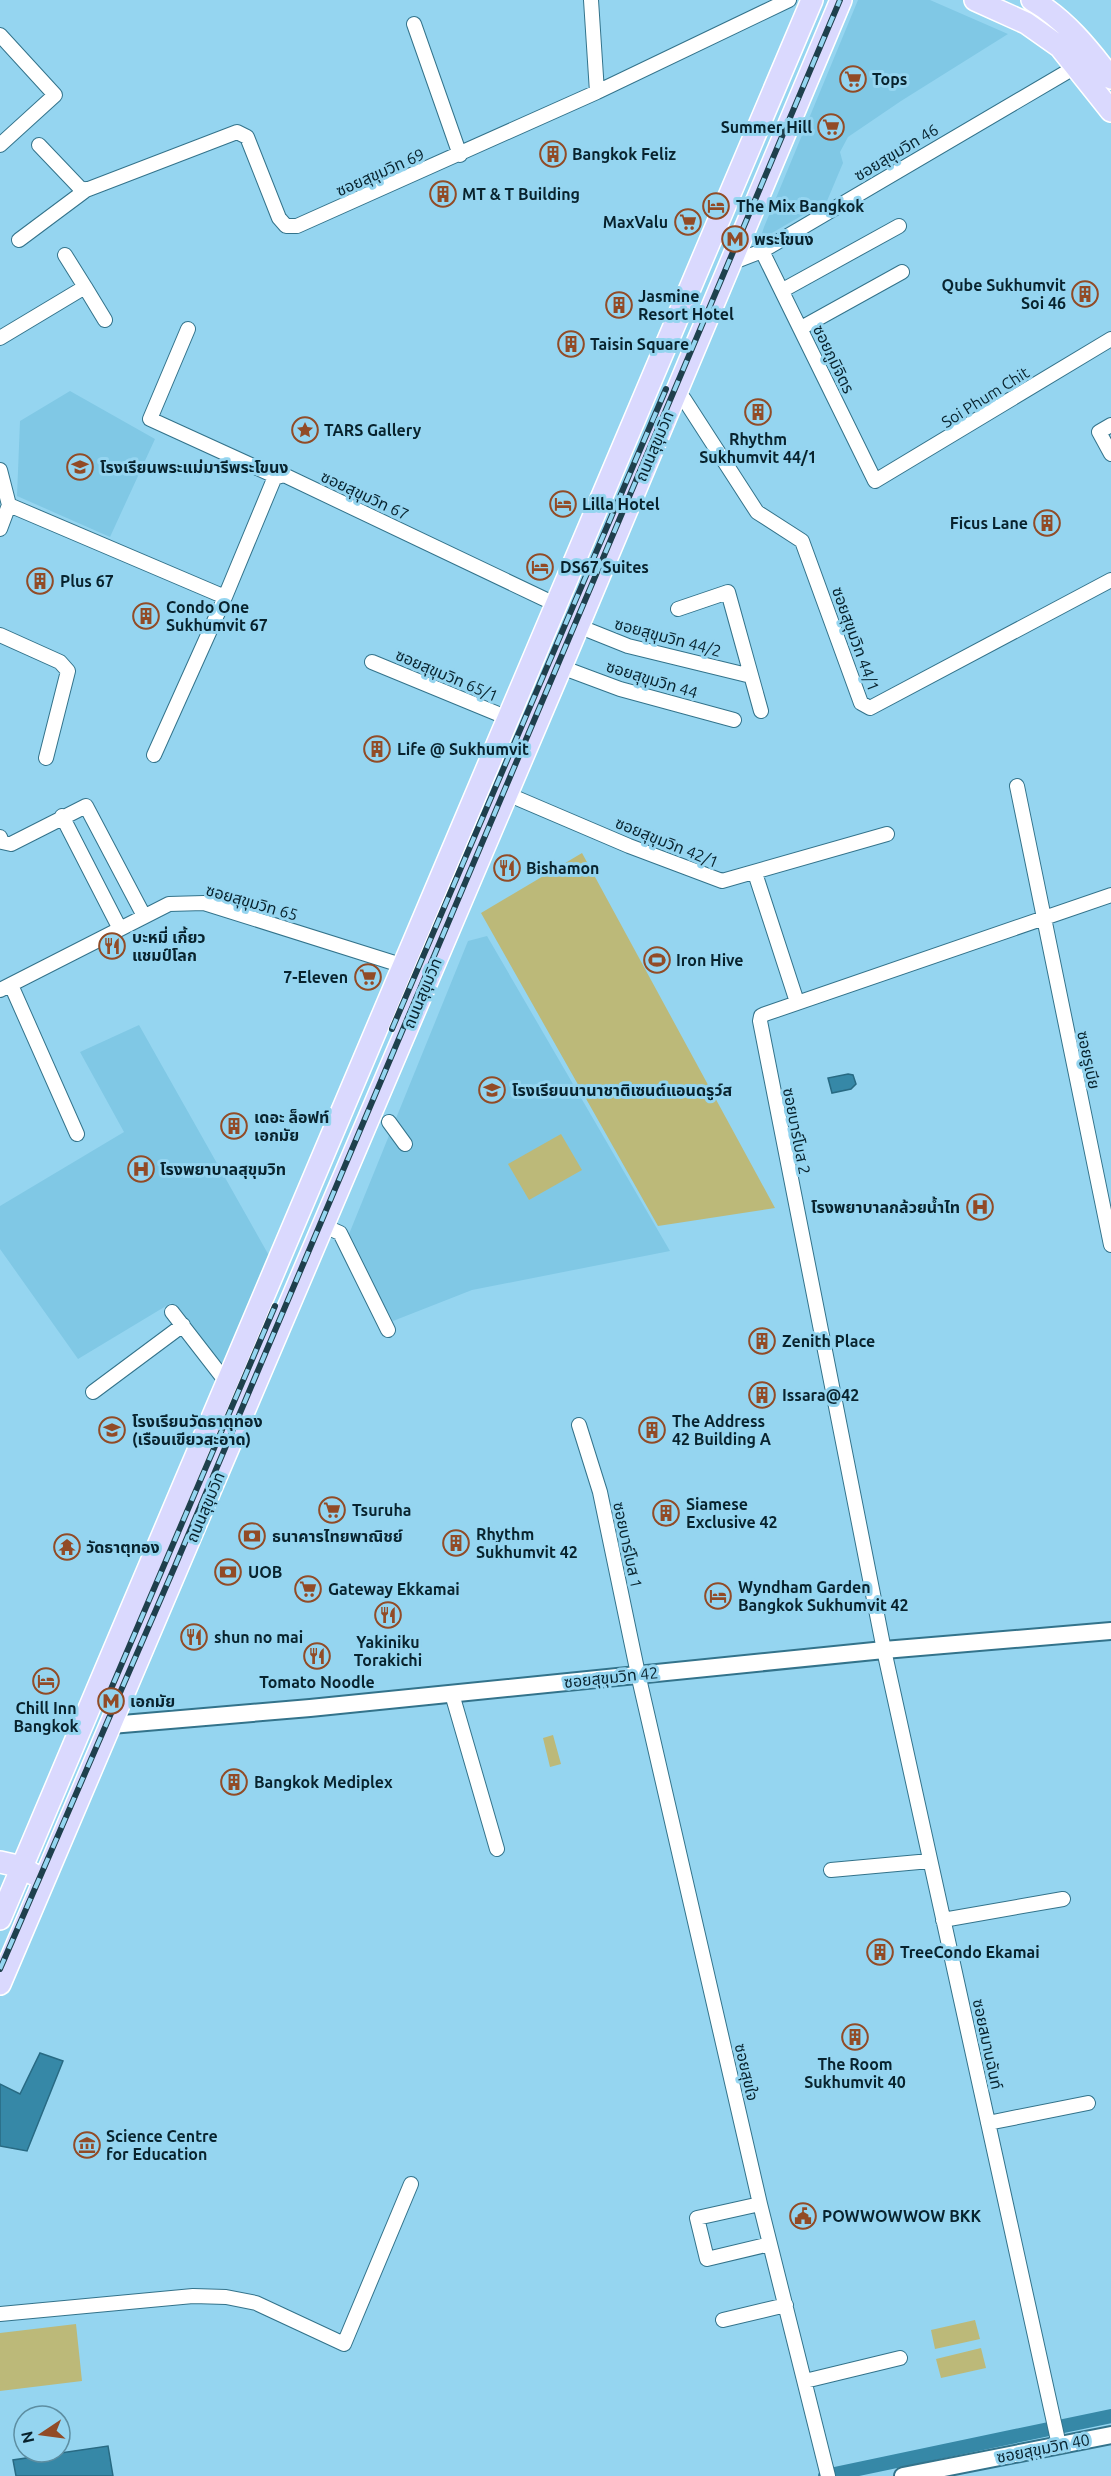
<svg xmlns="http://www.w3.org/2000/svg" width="1111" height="2476" viewBox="0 0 1111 2476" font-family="Ubuntu,'Noto Sans Thai',sans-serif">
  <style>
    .built { fill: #80c8e5 }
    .green { fill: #bcb979 }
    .water { fill: #3688a7; stroke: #286a83; stroke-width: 1.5 }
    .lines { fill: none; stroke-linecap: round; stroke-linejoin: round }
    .canal { stroke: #3688a7; stroke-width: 14 }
    .minor-casing { stroke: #33738b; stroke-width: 16 }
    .tertiary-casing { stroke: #33738b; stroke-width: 20 }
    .primary-casing { stroke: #fff; stroke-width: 24 }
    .minor { stroke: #fff; stroke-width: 14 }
    .tertiary { stroke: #fff; stroke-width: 16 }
    .primary { stroke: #dad9fe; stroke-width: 21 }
    .rail-casing { stroke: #1f404d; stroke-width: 6 }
    .rail { stroke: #95d5f0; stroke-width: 4; stroke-dasharray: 11; stroke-linecap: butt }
    .labels { text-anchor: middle; stroke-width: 6; stroke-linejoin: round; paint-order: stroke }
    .poi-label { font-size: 16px; font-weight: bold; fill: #08232e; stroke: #95d5f0; text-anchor: start }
    .street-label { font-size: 16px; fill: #08232e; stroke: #95d5f0 }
  </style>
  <rect width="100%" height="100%" fill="#95d5f0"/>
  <path class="built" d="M858 0H930L1008 34 901 101 848 137 840 152 843 163 827 201 765 237 762 233 764 227Z
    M70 391 155 439 110 537 17 496 20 421Z
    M487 936 670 1251 472 1290 393 1321 347 1239 468 941Z
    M139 1025 276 1268 223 1366 171 1303 78 1359 0 1249V1206L124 1132 80 1052Z"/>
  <path class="green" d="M582 853 775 1208 658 1226 481 913Z
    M561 1134 582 1170 529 1200 508 1164Z
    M553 1735 561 1764 550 1767 543 1738Z
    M975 2320 980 2339 935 2349 931 2330Z
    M76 2324 82 2381 0 2391V2333Z
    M981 2348 986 2368 941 2378 936 2359Z"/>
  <path class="water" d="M848 1074 853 1075 856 1084 851 1089 832 1093 828 1078Z
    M40 2053 63 2061 27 2151 0 2146V2084L20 2094Z
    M108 2446 113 2476H16L13 2460Z"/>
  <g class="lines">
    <path class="canal" d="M825 2476 1111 2416"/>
    <g class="minor-casing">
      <path id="minor" d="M591 0 597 92
        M414 24 460 155
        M0 35 55 95 0 145
        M39 145 80 188 86 190 237 132 247 137 279 218 286 226H297L597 92 789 0
        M19 240 86 190
        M762 251 875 481 1111 339
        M731 263 762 251 1077 66
        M85 287 105 320
        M783 290 899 226
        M801 328 902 272
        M188 329 150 419 277 477 284 475 557 605
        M0 338 85 287 65 255
        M676 396 684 399 757 512 802 541 861 703 870 708 1111 580
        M1111 425 1099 432 1111 454
        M0 470 9 505
        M9 505 225 597
        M0 529 9 505
        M678 609 728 592 761 711
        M578 626 628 646 751 676
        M0 635 60 662 68 671 46 758
        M372 662 508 718
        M561 667 620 689 734 720
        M154 755 225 597 274 479 277 477
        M1017 786 1111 1245
        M507 794 629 846 722 881 887 834
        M62 816 120 929
        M0 837 2 842 11 844 86 806 144 916
        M755 873 797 1002
        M11 985 77 1134
        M0 990 169 904 204 903 404 966
        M389 1122 405 1144
        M324 1226 340 1233 388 1330
        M172 1312 227 1383
        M93 1392 183 1325
        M579 1425 600 1492 638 1674 760 2204 828 2476
        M452 1694 497 1849
        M831 1870 930 1861
        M943 1920 1063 1899
        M988 2123 1088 2103
        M760 2204 697 2218 707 2259 770 2244
        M0 2314 193 2296 226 2297 256 2303 344 2344 411 2184
        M723 2320 786 2305
        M805 2381 900 2358
        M1059 2445 884 1650 760 1021 761 1016 765 1014 1111 895"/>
    </g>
    <g class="tertiary-casing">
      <path id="tertiary" d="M111 1725 310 1708 884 1650 1111 1631
        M903 2476 1111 2435"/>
    </g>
    <g class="primary-casing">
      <path id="primary" d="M975 0 1026 23 1060 47 1111 111
        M1032 0C1065 19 1088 48 1111 78
        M0 1862 22 1867 33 1874
        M0 1919 812 0
        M0 1984 561 667 841 0"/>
    </g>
    <use href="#minor" class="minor"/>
    <use href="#tertiary" class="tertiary"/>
    <use href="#primary" class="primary"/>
    <g class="rail-casing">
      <path id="rail" d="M392 1029 666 389
        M105 1703 275 1306
        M0 1969 175 1566 840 0"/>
    </g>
    <use href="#rail" class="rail"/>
  </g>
  <defs>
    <g id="supermarket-ring" transform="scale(1.35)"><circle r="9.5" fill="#95d5f0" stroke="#924b26" stroke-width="1.5"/><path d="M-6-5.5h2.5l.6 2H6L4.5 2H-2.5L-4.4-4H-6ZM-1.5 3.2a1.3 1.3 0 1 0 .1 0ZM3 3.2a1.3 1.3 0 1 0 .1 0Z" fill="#924b26"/></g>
    <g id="building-ring" transform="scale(1.35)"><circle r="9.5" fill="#95d5f0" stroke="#924b26" stroke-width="1.5"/><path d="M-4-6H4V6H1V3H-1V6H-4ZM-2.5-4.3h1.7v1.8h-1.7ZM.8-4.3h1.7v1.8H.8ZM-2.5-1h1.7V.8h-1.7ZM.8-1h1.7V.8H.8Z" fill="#924b26"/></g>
    <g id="hotel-ring" transform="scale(1.35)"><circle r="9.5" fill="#95d5f0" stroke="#924b26" stroke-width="1.5"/><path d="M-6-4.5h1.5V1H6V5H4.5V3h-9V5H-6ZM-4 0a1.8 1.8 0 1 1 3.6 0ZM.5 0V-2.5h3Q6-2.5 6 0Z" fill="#924b26"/></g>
    <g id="metro-ring" transform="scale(1.35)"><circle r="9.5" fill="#95d5f0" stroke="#924b26" stroke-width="1.5"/><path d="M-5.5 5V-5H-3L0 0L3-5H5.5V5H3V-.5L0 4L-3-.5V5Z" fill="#924b26"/></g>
    <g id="sight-ring" transform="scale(1.35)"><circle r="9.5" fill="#95d5f0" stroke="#924b26" stroke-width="1.5"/><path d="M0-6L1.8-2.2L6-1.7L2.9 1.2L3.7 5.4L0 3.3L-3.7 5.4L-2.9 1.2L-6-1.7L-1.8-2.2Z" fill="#924b26"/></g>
    <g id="school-ring" transform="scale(1.35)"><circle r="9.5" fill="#95d5f0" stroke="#924b26" stroke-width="1.5"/><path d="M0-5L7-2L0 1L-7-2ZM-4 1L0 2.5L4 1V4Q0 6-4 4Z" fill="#924b26"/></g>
    <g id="restaurant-ring" transform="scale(1.35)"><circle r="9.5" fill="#95d5f0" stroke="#924b26" stroke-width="1.5"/><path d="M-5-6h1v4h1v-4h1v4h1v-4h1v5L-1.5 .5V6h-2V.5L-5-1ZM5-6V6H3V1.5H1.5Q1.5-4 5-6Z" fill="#924b26"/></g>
    <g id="stadium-ring" transform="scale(1.35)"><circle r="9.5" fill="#95d5f0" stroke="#924b26" stroke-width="1.5"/><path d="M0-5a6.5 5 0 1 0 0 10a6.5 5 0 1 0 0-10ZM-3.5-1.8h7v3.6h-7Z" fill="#924b26"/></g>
    <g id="hospital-ring" transform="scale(1.35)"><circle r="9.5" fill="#95d5f0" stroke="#924b26" stroke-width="1.5"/><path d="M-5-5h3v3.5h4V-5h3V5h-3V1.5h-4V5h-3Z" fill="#924b26"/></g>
    <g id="bank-ring" transform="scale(1.35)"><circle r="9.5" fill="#95d5f0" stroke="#924b26" stroke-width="1.5"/><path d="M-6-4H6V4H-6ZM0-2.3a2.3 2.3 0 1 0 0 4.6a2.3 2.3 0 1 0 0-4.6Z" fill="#924b26"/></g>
    <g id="temple-ring" transform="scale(1.35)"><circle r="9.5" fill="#95d5f0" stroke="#924b26" stroke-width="1.5"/><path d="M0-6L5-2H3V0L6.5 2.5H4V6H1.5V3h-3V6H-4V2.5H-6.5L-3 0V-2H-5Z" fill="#924b26"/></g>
    <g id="museum-ring" transform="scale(1.35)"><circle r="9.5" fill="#95d5f0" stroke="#924b26" stroke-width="1.5"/><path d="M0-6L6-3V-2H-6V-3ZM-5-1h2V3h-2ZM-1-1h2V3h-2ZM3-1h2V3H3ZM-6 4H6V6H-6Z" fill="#924b26"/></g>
    <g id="civic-ring" transform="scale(1.35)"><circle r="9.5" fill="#95d5f0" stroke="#924b26" stroke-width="1.5"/><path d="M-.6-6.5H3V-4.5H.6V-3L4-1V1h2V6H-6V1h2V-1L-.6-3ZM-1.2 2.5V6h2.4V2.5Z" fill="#924b26"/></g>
  </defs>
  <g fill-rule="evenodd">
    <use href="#supermarket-ring" x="853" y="79"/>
    <use href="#supermarket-ring" x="831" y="127"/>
    <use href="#building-ring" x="553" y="154"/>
    <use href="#building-ring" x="443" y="194"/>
    <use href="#hotel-ring" x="716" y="206"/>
    <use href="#supermarket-ring" x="688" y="222"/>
    <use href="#metro-ring" x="735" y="239"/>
    <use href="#building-ring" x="1085" y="294"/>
    <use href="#building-ring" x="619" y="305"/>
    <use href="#building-ring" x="571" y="344"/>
    <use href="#building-ring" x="758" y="412"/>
    <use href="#sight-ring" x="305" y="430"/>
    <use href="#school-ring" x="80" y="467"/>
    <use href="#hotel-ring" x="563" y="504"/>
    <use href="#building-ring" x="1047" y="523"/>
    <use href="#hotel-ring" x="540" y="567"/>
    <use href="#building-ring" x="40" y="581"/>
    <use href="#building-ring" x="146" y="616"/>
    <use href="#building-ring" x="377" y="749"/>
    <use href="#restaurant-ring" x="507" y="868"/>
    <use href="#restaurant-ring" x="112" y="946"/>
    <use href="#stadium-ring" x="657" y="960"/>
    <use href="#supermarket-ring" x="368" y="977"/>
    <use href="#school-ring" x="492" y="1090"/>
    <use href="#building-ring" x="234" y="1126"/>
    <use href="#hospital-ring" x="141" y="1169"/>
    <use href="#hospital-ring" x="980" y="1207"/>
    <use href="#building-ring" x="762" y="1341"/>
    <use href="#building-ring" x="762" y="1395"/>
    <use href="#school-ring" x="112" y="1430"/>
    <use href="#building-ring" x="652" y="1430"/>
    <use href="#supermarket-ring" x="332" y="1510"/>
    <use href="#building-ring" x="666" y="1513"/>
    <use href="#bank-ring" x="252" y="1536"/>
    <use href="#building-ring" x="456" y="1543"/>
    <use href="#temple-ring" x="67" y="1547"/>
    <use href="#bank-ring" x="228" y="1572"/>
    <use href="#supermarket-ring" x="308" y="1589"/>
    <use href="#hotel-ring" x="718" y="1596"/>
    <use href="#restaurant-ring" x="388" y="1615"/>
    <use href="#restaurant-ring" x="194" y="1637"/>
    <use href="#restaurant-ring" x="317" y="1656"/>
    <use href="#hotel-ring" x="46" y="1681"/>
    <use href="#metro-ring" x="111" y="1701"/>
    <use href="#building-ring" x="234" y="1782"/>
    <use href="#building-ring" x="880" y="1952"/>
    <use href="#building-ring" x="855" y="2037"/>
    <use href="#museum-ring" x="87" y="2145"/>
    <use href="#civic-ring" x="803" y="2216"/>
  </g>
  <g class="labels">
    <g class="poi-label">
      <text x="872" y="85">Tops</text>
      <text x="812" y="133" text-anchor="end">Summer Hill</text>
      <text x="572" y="160">Bangkok Feliz</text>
      <text x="462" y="200">MT &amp; T Building</text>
      <text x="736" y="212">The Mix Bangkok</text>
      <text x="668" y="228" text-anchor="end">MaxValu</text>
      <text x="754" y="245">พระโขนง</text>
      <text x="1066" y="291" text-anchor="end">Qube Sukhumvit<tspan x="1066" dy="18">Soi 46</tspan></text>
      <text x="638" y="302">Jasmine<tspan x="638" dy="18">Resort Hotel</tspan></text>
      <text x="590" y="350">Taisin Square</text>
      <text x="324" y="436">TARS Gallery</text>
      <text x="758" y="445" text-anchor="middle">Rhythm<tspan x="758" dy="18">Sukhumvit 44/1</tspan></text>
      <text x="100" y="473">โรงเรียนพระแม่มารีพระโขนง</text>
      <text x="582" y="510">Lilla Hotel</text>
      <text x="1028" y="529" text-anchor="end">Ficus Lane</text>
      <text x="560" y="573">DS67 Suites</text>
      <text x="60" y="587">Plus 67</text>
      <text x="166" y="613">Condo One<tspan x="166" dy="18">Sukhumvit 67</tspan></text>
      <text x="397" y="755">Life @ Sukhumvit</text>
      <text x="526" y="874">Bishamon</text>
      <text x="132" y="943">บะหมี่ เกี้ยว<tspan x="132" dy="18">แชมป์โลก</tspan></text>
      <text x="676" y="966">Iron Hive</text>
      <text x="348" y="983" text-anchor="end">7-Eleven</text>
      <text x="512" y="1096">โรงเรียนนานาชาติเซนต์แอนดรูว์ส</text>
      <text x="254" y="1123">เดอะ ล็อฟท์<tspan x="254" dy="18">เอกมัย</tspan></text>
      <text x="160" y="1175">โรงพยาบาลสุขุมวิท</text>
      <text x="960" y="1213" text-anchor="end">โรงพยาบาลกล้วยน้ำไท</text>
      <text x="782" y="1347">Zenith Place</text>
      <text x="782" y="1401">Issara@42</text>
      <text x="132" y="1427">โรงเรียนวัดธาตุทอง<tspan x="132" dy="18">(เรือนเขียวสะอาด)</tspan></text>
      <text x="672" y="1427">The Address<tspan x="672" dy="18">42 Building A</tspan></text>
      <text x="686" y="1510">Siamese<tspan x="686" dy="18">Exclusive 42</tspan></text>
      <text x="352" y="1516">Tsuruha</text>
      <text x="476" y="1540">Rhythm<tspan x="476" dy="18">Sukhumvit 42</tspan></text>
      <text x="272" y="1542">ธนาคารไทยพาณิชย์</text>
      <text x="86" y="1553">วัดธาตุทอง</text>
      <text x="248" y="1578">UOB</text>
      <text x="738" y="1593">Wyndham Garden<tspan x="738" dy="18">Bangkok Sukhumvit 42</tspan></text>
      <text x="328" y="1595">Gateway Ekkamai</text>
      <text x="214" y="1643">shun no mai</text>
      <text x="388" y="1648" text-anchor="middle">Yakiniku<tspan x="388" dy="18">Torakichi</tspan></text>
      <text x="317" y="1688" text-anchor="middle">Tomato Noodle</text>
      <text x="130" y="1707">เอกมัย</text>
      <text x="46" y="1714" text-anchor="middle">Chill Inn<tspan x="46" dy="18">Bangkok</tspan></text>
      <text x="254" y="1788">Bangkok Mediplex</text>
      <text x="900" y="1958">TreeCondo Ekamai</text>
      <text x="855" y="2070" text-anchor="middle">The Room<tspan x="855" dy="18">Sukhumvit 40</tspan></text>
      <text x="106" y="2142">Science Centre<tspan x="106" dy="18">for Education</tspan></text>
      <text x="822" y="2222">POWWOWWOW BKK</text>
    </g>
    <g class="street-label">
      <text transform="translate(896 152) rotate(-31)" y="6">ซอยสุขุมวิท 46</text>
      <text transform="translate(380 172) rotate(-24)" y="6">ซอยสุขุมวิท 69</text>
      <text transform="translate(834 359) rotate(64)" y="6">ซอยภูมิจิตร</text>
      <text transform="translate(985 397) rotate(-32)" y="6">Soi Phum Chit</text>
      <text transform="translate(654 446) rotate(-67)" y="6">ถนนสุขุมวิท</text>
      <text transform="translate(365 495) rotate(25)" y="6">ซอยสุขุมวิท 67</text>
      <text transform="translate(668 637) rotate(15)" y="6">ซอยสุขุมวิท 44/2</text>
      <text transform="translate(856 639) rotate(70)" y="6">ซอยสุขุมวิท 44/1</text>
      <text transform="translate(447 675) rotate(23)" y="6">ซอยสุขุมวิท 65/1</text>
      <text transform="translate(652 679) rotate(17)" y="6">ซอยสุขุมวิท 44</text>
      <text transform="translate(667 842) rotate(22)" y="6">ซอยสุขุมวิท 42/1</text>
      <text transform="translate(252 902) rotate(16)" y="6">ซอยสุขุมวิท 65</text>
      <text transform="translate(422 993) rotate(-67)" y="6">ถนนสุขุมวิท</text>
      <text transform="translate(1089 1060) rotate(78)" y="6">ซอยรูเบีย</text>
      <text transform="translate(797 1131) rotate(79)" y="6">ซอยบาร์โบส 2</text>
      <text transform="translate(205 1507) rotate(-67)" y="6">ถนนสุขุมวิท</text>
      <text transform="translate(628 1545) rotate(78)" y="6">ซอยบาร์โบส 1</text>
      <text transform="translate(611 1677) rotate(-6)" y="6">ซอยสุขุมวิท 42</text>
      <text transform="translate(988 2044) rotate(78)" y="6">ซอยสมานฉันท์</text>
      <text transform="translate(747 2072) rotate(77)" y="6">ซอยสุขใจ</text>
      <text transform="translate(1043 2448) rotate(-11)" y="6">ซอยสุขุมวิท 40</text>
    </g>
  </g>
  <g transform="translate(42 2434) rotate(257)"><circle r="28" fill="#95d5f0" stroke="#5d8ea2" stroke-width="1.5"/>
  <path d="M0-4.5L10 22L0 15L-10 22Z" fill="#924b26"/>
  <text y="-9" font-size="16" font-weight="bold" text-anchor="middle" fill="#08232e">N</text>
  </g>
</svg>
